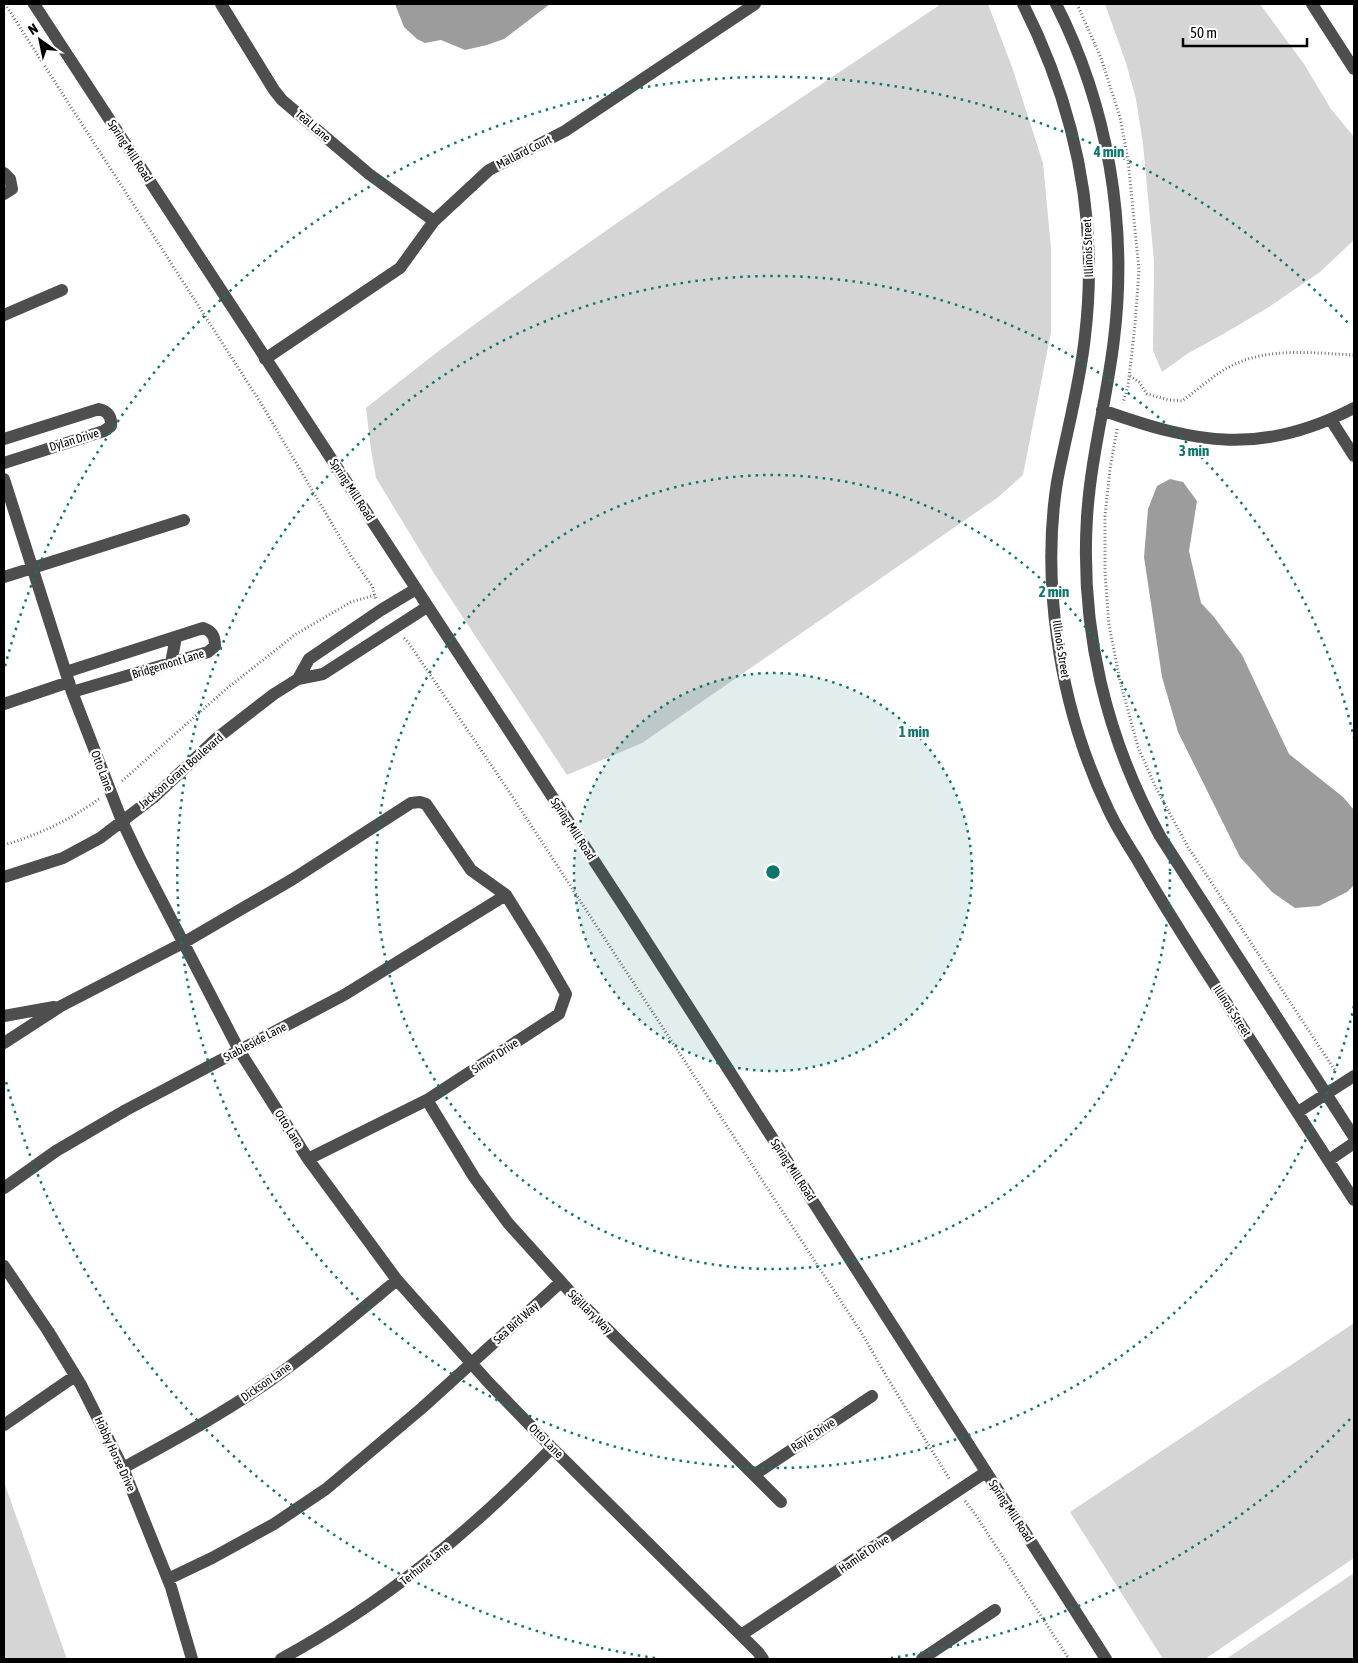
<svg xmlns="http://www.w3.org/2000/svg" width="1358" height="1663" viewBox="0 0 1358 1663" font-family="'Asap Condensed',sans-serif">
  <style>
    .green { fill: #d5d5d5 }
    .water { fill: #9c9c9c }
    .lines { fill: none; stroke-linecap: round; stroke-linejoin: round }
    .path { stroke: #707070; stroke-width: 3; stroke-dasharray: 1 2.5; stroke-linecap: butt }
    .minor { stroke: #4e4e4e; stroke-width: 12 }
    .ring { fill: none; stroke: #0f766e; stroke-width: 2.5; stroke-dasharray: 2.5 5 }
    .labels { text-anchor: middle; stroke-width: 4.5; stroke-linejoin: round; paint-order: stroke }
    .street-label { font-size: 12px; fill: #000; stroke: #fff }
    .centre { fill: #0f766e; stroke: #fff; stroke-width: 2.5 }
    .ring-label { font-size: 15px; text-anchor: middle; font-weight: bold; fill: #0f766e; stroke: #fff; stroke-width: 4.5; stroke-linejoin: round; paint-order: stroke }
  </style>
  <rect width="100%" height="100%" fill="#fff"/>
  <path class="green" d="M941 4H988L1012 67 1043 163 1051 248V332L1023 475 997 498 642 743 567 775 435 575 376 478 371 450 366 408C397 384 427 359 459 336 616 220 779 113 941 4Z
    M1105 4H1260L1304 64 1331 109 1354 137V240L1320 272 1269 307 1225 333 1187 354 1162 372 1153 350 1154 261 1143 144 1136 99 1126 63Z
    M1354 1323V1558L1205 1659H1163L1070 1512Z
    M4 1482 67 1659H4Z
    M1354 1573V1659H1226Z"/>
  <path class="water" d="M395 4H550L504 39 487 45 465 50 441 40 425 43 417 39 404 27Z
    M1170 479 1183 482 1197 501 1189 551 1201 603 1214 617 1242 655 1289 754 1343 797 1354 810V885L1347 892 1319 906 1295 908 1272 892 1240 857 1178 732 1162 677 1144 557 1148 509 1157 486Z"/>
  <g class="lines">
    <path class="path" d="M5 4 262 405 351 556 372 586 376 599
      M1077 4 1101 58 1120 117 1128 160 1139 270 1135 325 1128 386 1123 403
      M1130 376 1139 382 1147 394 1169 400 1182 401C1199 389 1214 374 1233 365 1270 347 1314 353 1354 355
      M1117 429 1110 469 1105 516V574L1109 625 1120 681 1138 747 1156 788 1188 847 1336 1072
      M404 638 408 642 506 787 861 1332 888 1379 950 1480
      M122 781 225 690 296 634 351 602 375 595
      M4 845C38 835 70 820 99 799
      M965 1501 975 1514 1069 1659"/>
    <path class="minor" d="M34 4 625 908 1106 1659
      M221 4 274 90 282 100 369 174 434 221
      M1023 4C1076 109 1099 218 1085 336 1080 385 1066 434 1057 482 1049 533 1050 587 1057 637 1065 697 1083 757 1109 811 1117 828 1128 845 1138 861 1164 906 1192 950 1220 993 1265 1062 1310 1131 1354 1200
      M1056 4C1108 106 1128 225 1114 339 1107 399 1091 455 1087 517 1080 629 1106 738 1160 836L1354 1137
      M1312 4 1354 69
      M4 173 10 179 12 189 4 194
      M4 315 62 290
      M265 359 400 268 434 221 489 170 565 131 755 4
      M1102 410C1197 444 1261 456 1354 408
      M1331 420 1354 456
      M4 439 99 409C108 411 112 417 111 426L104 431 4 463
      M4 479 72 692 122 821 140 859 239 1050 308 1159 397 1280 489 1383 552 1448 758 1652 763 1659
      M4 577 184 520
      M171 663 176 637
      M66 672 203 628C212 631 215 636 215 646L208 652 72 692
      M298 679 309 659 381 610 416 589
      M4 704 69 682
      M4 877 63 858 100 838 154 797 217 738 274 694 298 679 323 674 427 607
      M4 1016 54 1007
      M4 1043 61 1006 183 943 293 879 411 803 420 802 426 804 471 870 506 895 544 956 566 994 559 1014 427 1100 308 1159
      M427 1100 474 1177 508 1223 573 1295 781 1502
      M1298 1112 1354 1076
      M1329 1160 1354 1143
      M4 1188 56 1151 126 1110 344 995 506 895
      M4 1266 48 1331 81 1385 123 1468 171 1587 192 1659
      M4 1425 75 1376
      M123 1468C174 1440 224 1413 271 1380 315 1349 356 1314 397 1280
      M754 1475 872 1396
      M168 1579 212 1558 274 1524 326 1489 422 1408 561 1282
      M741 1635 986 1472
      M281 1659C384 1603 470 1532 552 1448
      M922 1659 995 1610"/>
  </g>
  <circle cx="773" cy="872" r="199" fill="#0f766e" fill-opacity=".12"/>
  <g class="ring">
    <circle cx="773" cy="872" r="199"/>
    <circle cx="773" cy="872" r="397"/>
    <path d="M1354 1006A596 596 0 1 1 1354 738"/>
    <path d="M1350 1419A795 795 0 0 1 891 1658M655 1658A795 795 0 0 1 5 1078M5 666A795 795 0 0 1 1350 325"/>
  </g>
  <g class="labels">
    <g class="street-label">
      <text transform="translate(313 126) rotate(41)" y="4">Teal Lane</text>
      <text transform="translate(130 151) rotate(57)" y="4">Spring Mill Road</text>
      <text transform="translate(524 152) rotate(-27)" y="4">Mallard Court</text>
      <text transform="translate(1088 248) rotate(-92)" y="4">Illinois Street</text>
      <text transform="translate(74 440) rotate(-17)" y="4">Dylan Drive</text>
      <text transform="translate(352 490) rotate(57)" y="4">Spring Mill Road</text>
      <text transform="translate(1061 649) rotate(81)" y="4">Illinois Street</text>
      <text transform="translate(168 664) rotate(-17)" y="4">Bridgemont Lane</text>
      <text transform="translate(102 771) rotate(69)" y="4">Otto Lane</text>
      <text transform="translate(181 771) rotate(-41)" y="4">Jackson Grant Boulevard</text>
      <text transform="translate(573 829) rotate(57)" y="4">Spring Mill Road</text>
      <text transform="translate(1232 1011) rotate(57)" y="4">Illinois Street</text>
      <text transform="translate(255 1042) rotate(-28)" y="4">Stableside Lane</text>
      <text transform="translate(495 1056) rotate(-33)" y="4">Simon Drive</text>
      <text transform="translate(289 1129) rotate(58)" y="4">Otto Lane</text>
      <text transform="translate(793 1170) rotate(57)" y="4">Spring Mill Road</text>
      <text transform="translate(590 1312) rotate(45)" y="4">Sigillary Way</text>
      <text transform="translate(516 1323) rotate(-42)" y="4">Sea Bird Way</text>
      <text transform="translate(266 1382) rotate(-35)" y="4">Dickson Lane</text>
      <text transform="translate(813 1435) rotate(-34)" y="4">Rayle Drive</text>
      <text transform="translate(546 1441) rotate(45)" y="4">Otto Lane</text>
      <text transform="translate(115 1454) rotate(65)" y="4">Hobby Horse Drive</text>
      <text transform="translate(1011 1511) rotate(57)" y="4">Spring Mill Road</text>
      <text transform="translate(864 1554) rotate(-34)" y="4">Hamlet Drive</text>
      <text transform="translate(425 1564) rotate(-39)" y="4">Terhune Lane</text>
    </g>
  </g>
  <circle cx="773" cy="872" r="8" class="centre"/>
  <g class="ring-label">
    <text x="1109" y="157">4 min</text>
    <text x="1194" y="456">3 min</text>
    <text x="1054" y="597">2 min</text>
    <text x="914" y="737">1 min</text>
  </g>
  <rect width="1358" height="1663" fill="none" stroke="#000000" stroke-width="10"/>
  <g transform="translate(40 40) rotate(327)" stroke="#ffffff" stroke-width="4" paint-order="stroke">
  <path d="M0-4L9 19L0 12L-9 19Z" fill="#000000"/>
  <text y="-8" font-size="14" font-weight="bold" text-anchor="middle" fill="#000000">N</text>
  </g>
  <path d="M1183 38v8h124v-8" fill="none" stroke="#000000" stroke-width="2.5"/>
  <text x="1190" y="38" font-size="15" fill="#000000" stroke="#ffffff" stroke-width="4" paint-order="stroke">50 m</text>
</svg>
